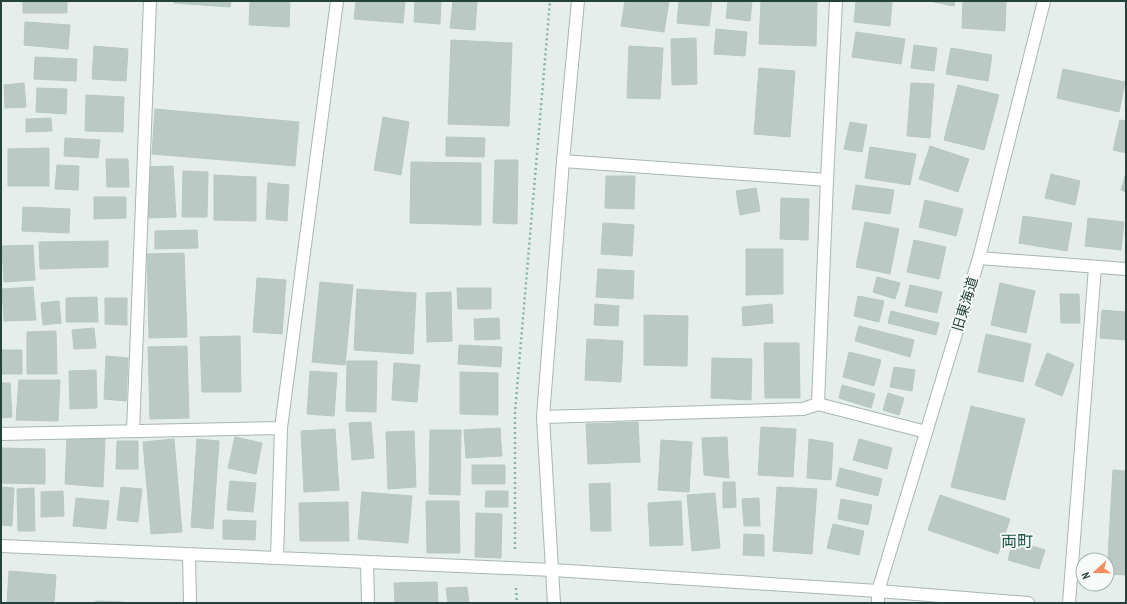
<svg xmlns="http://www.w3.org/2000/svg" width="1127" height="604" viewBox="0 0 1127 604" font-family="'PT Sans Narrow','Noto Sans JP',sans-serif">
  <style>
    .building { fill: #bac9c4; stroke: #b7c8c2 }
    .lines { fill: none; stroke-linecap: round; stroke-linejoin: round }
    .minor-casing { stroke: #a7b7b3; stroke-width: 14 }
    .path { stroke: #86b2a7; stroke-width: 2.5; stroke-dasharray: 2 3; stroke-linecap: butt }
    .minor { stroke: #fff; stroke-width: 12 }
    .labels { text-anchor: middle; stroke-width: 4; stroke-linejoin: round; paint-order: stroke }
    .street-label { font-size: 14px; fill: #24413b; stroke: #f6fbf9 }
    .quarter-label { font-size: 16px; fill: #1f544a; stroke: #f6fbf9 }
  </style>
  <rect width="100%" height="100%" fill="#e5eeeb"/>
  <path class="building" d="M23 1H67V13H23Z
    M174 1H231L230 7 174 3Z
    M250 1H290L289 27 249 25Z
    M356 1H405L403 23 354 19Z
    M415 1H441L440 24 414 22Z
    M453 1H477L475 30 450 28Z
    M625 1H669L664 32 621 26Z
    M679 1H712L709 26 677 23Z
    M728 1H752L750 21 726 18Z
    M761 1H817L816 46 759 44Z
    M856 1 892 2 890 26 854 22Z
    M929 1H955L954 6Z
    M963 1H1006L1005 31 962 28Z
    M25 22 70 25 68 49 24 45Z
    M716 29 747 32 745 56 714 54Z
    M856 32 905 39 901 64 852 57Z
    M696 38 697 84 672 85 671 39Z
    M451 40 512 43 509 126 448 124Z
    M914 45 937 48 934 71 911 68Z
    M94 46 128 49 126 81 92 79Z
    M629 46 663 48 660 99 627 98Z
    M951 48 992 55 988 81 946 74Z
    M35 57 77 59 76 81 34 79Z
    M759 68 795 71 790 137 754 134Z
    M1063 69 1125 82 1119 112 1057 98Z
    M24 83 26 107 5 108 4 85Z
    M911 83 934 84 930 138 907 136Z
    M958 85 999 95 984 150 944 140Z
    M37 88 67 89 66 114 36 112Z
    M86 95 124 97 123 132 85 131Z
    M155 109 299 122 295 166 152 154Z
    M383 117 409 122 401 175 374 170Z
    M51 118 52 131 26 132V119Z
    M1120 120 1126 121V153L1113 150Z
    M850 122 867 125 862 152 844 149Z
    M446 137 485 138 484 157 446 156Z
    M65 138 100 140 98 158 64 156Z
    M930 146 969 159 958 192 919 179Z
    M870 147 916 154 910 185 865 178Z
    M49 148V186H8V149Z
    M106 159H128L129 187H107Z
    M495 160H518L517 224 493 223Z
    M411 162 481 163V225L410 223Z
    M57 165 79 166 78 190 55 189Z
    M173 166 176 217 146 218 144 167Z
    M183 171 208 172 207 217H182Z
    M1126 173V192L1121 190Z
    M1051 174 1080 181 1075 205 1045 198Z
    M214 175 256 177V221L214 220Z
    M606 176H635L634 209 605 208Z
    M268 183 289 185 287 221 266 219Z
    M856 185 894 190 890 214 852 209Z
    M756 188 760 211 740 215 736 191Z
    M94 197H126V218L94 219Z
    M781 198 809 199 808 240 780 239Z
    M925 200 963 209 956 236 919 227Z
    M23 207 70 209 69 233 22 231Z
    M1023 216 1072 223 1067 251 1019 243Z
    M1088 218 1124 222 1121 250 1085 246Z
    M865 222 899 229 890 274 856 267Z
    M603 223 634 225 632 256 601 254Z
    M197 230 198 248 155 249V231Z
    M914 240 946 247 939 279 907 272Z
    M108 241V267L40 269 39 242Z
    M33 245 35 280 4 282 2 246Z
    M746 249H783V294L746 295Z
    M184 253 187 337 149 338 147 254Z
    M598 269 634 271 633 299 596 297Z
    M877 277 900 283 895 299 873 292Z
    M257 278 286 280 282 334 253 332Z
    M320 282 353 285 345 365 312 362Z
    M1000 283 1035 291 1026 333 991 325Z
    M910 285 942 292 937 313 905 306Z
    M33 287 36 320 4 321 2 289Z
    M457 288H491V309H458Z
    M357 289 416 293 413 354 354 350Z
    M451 292 452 341 427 342 426 293Z
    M1060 294H1079L1080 323H1061Z
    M858 296 884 301 879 322 854 316Z
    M97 297 98 322H66V298Z
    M105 298H127V325L105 324Z
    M59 301 61 323 43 325 41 303Z
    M595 304 619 306 618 326 594 325Z
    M772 304 773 323 743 326 742 307Z
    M1102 310 1126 312V340L1100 338Z
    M891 311 939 323 936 335 888 323Z
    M644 315 688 316 687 366 644 365Z
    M499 318 500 339 475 340 474 319Z
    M859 326 914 340 910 357 855 341Z
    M94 328 96 348 74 349 72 330Z
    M56 331 57 374H27V332Z
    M986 334 1031 344 1023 382 978 372Z
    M240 336 241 392H202L200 337Z
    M587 339 623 341 621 382 585 380Z
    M764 343H799L800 398H765Z
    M459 345 502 347 501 367 458 364Z
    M187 346 189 418 150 419 148 347Z
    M1 350H22V374H1Z
    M849 352 881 360 874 386 843 377Z
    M1047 353 1074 364 1062 396 1035 385Z
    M106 356 128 358 126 401 104 399Z
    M712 358 752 359 751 400 711 398Z
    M347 361H377L376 412 346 411Z
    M394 363 420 365 417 402 392 400Z
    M894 367 915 370 912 391 890 387Z
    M96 370 97 408 70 409 69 371Z
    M310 371 337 373 334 416 307 414Z
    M460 372 498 373V415L460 414Z
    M19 380H60L58 421 16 420Z
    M1 383H10L12 417 1 418Z
    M842 385 875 394 871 408 839 398Z
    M888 393 904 398 899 415 883 410Z
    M971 406 1025 419 1005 500 951 487Z
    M371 422 374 458 352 460 349 423Z
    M638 422 640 462 588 464 586 424Z
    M761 427 796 429 793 477 758 475Z
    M500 428 502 456 466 458 464 430Z
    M335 429 339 490 304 492 301 431Z
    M430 430H461L460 495 429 494Z
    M414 431 416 487 388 489 386 432Z
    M67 437 105 439 103 487 65 484Z
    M235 437 262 443 256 474 228 468Z
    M727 437 729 478 704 475 702 438Z
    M174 439 182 532 151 534 143 442Z
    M197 439 219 441 213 529 191 527Z
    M809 439 833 443 831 480 807 478Z
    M859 439 892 448 887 469 853 460Z
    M661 440 692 442 689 492 658 490Z
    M117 441H138V469H116Z
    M2 448 45 449V484L1 483Z
    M472 465H505V484H472Z
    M840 468 882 479 878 496 836 486Z
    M1113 470 1126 471V575L1107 574Z
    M230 481 256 483 253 512 227 510Z
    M723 482H735L736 507 723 508Z
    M610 483 611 531H591L589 484Z
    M1 487 14 488 12 526 1 525Z
    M121 487 142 489 138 522 117 520Z
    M777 487 817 489 812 554 773 551Z
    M34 488 35 531H18L17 489Z
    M63 491 64 516 41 517V492Z
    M486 491H508V507H485Z
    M362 492 412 496 408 543 358 539Z
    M715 493 720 548 692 551 687 495Z
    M940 495 1010 519 998 554 928 530Z
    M76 498 109 501 106 529 73 526Z
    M759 498 760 526H744L742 499Z
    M841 499 872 505 868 525 838 519Z
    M426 501H459L460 553H427Z
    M681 501 683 545 650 546 648 503Z
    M348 502 349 541H300L299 503Z
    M476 513 502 514 501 558 475 557Z
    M223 520 256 521 255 540 223 539Z
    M833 524 864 531 859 555 827 548Z
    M744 534 764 535V556L743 555Z
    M1013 540 1045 550 1039 569 1008 560Z
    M9 571 56 575 54 603H7Z
    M437 582 438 603H395L394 583Z
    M467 587 469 603H448L446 588Z
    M96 601 123 602V603H95Z"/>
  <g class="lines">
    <g class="minor-casing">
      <path id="minor" d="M563 161 827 180
        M979 258 1126 269
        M818 404 827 180 836 1
        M543 417 803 409 818 404 926 432
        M133 431 150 1
        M1 434 281 428
        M1 546 553 570 878 591 1028 603
        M189 555 190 603
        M277 558 281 428 337 1
        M367 562 368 603
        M554 603 543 417 563 161 578 1
        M878 603V591L979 258 1044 1
        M1069 603 1095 267"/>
    </g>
    <path class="path" d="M515 549V412L550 1
      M516 588 517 603"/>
    <use href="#minor" class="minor"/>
  </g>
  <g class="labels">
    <g class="street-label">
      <text transform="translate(965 304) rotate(-73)" y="5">旧東海道</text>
    </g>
    <g class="quarter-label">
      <text x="1017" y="547">両町</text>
    </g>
  </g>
  <rect width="1127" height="604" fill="none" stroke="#24413b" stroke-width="4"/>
  <g transform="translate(1095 572) rotate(249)"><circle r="19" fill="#f6fbf9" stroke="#a2b1ad"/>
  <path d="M0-3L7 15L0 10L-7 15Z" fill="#f28d5f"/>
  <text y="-6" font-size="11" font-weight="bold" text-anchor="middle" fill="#24413b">N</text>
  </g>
</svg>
